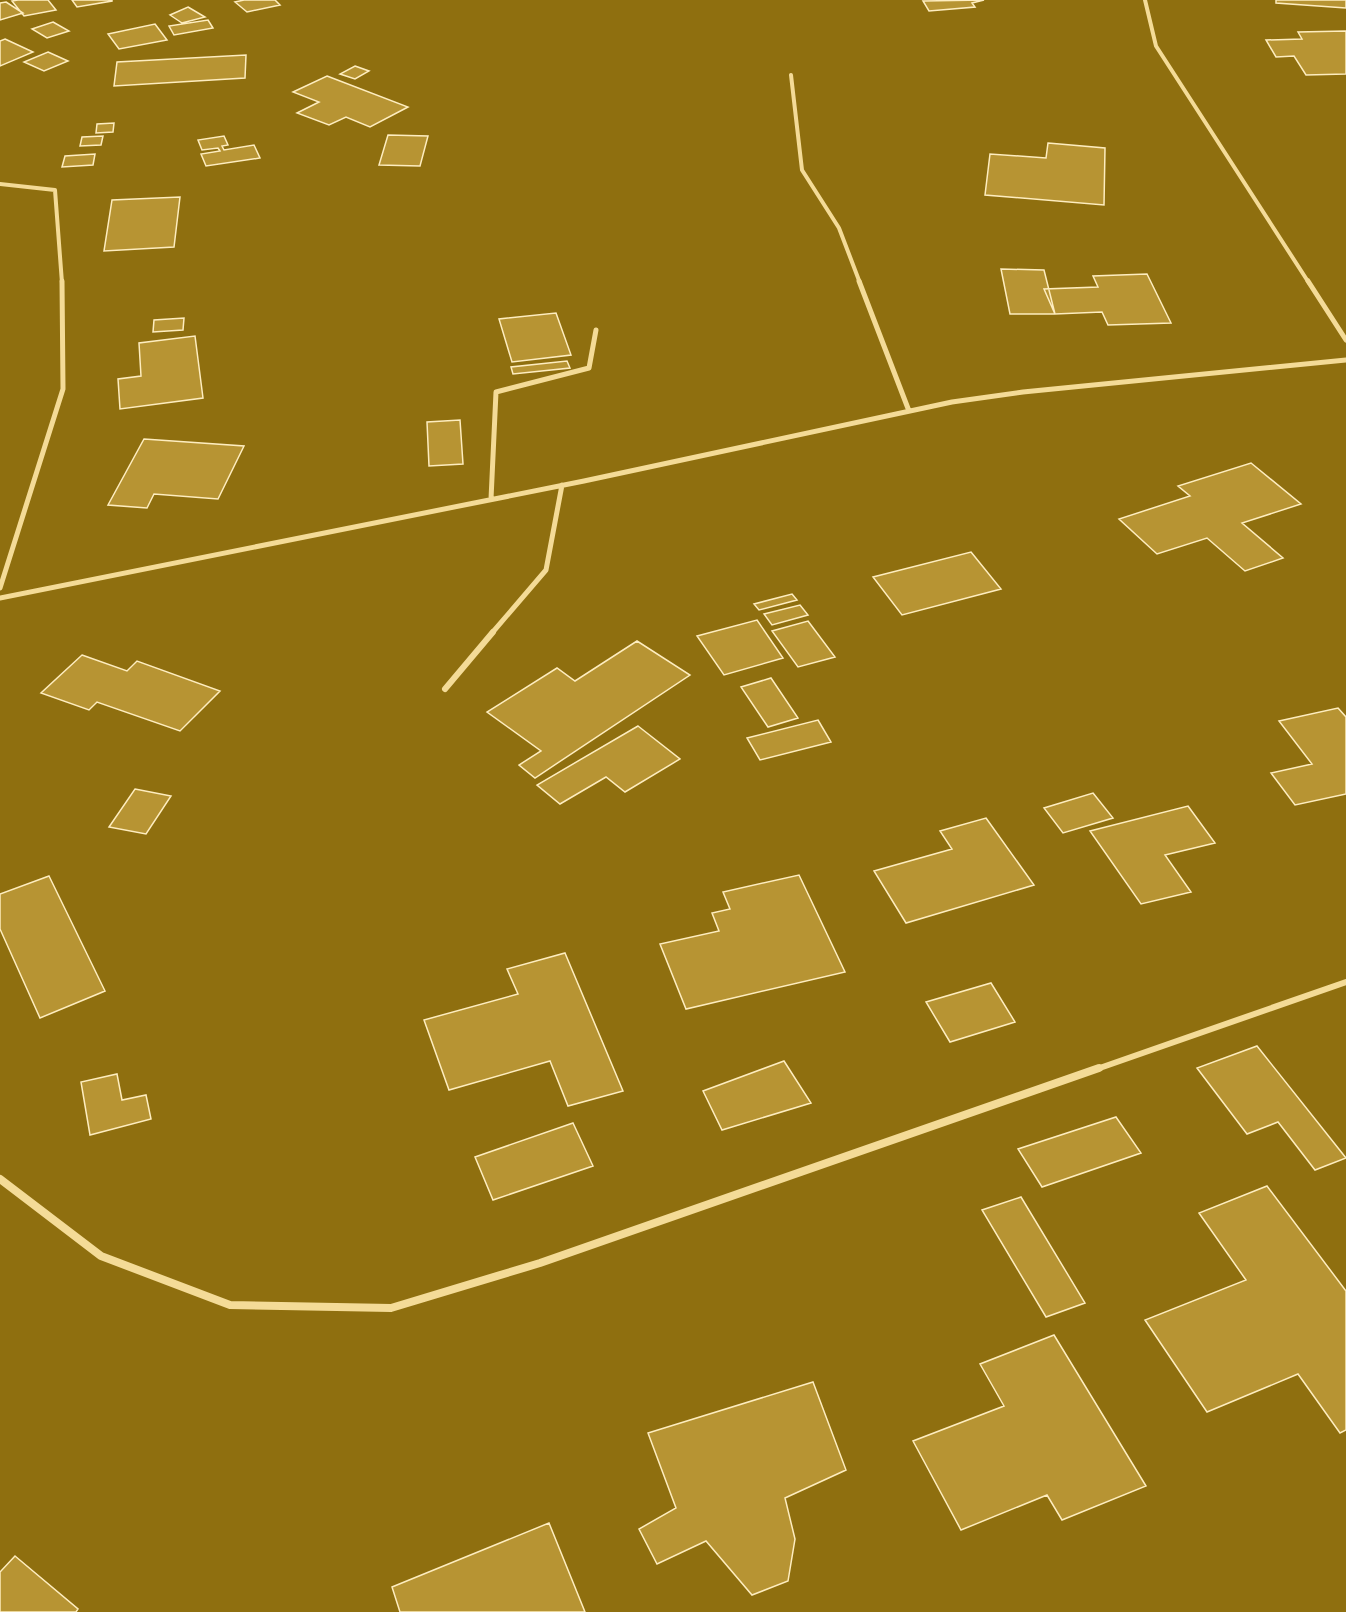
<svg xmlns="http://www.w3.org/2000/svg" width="1346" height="1612" viewBox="0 0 1346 1612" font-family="Arial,sans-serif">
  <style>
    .building { fill: #b79433; stroke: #feedbf; stroke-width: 1.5 }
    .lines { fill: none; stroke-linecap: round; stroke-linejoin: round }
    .street-far3 { stroke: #f4db97; stroke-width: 4 }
    .street-far2 { stroke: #f4db97; stroke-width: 5 }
    .street-far1 { stroke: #f4db97; stroke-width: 6 }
    .street { stroke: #f4db97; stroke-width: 8 }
  </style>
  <rect width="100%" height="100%" fill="#8f6f0f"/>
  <path class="building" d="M18 0H48L56 10 24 16 12 1Z
    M72 0H112V1L77 7Z
    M244 0H275L280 5 247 12 235 2Z
    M984 0 972 3 975 7 929 11 923 1Z
    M1276 0H1346V8L1276 3Z
    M6 2 23 13 0 20V3Z
    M188 7 205 17 182 23 170 15Z
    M208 20 213 28 174 35 169 26Z
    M53 22 69 31 47 38 32 29Z
    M155 24 167 40 119 49 108 34Z
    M1346 31V74L1306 75 1294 56 1276 57 1266 40 1302 39 1298 32Z
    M5 39 33 52 0 66V41Z
    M48 52 68 61 44 71 24 62Z
    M246 55 245 78 114 86 117 62Z
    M355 66 369 71 355 79 340 74Z
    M327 76 408 107 370 127 346 117 329 125 297 113 319 102 293 92Z
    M114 123 113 132 96 133 97 124Z
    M388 135 428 136 420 166 379 165Z
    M103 136 101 145 80 146 82 137Z
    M224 136 228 145 222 146 224 150 254 145 260 158 206 166 201 154 220 151 218 148 202 150 198 140Z
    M1048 143 1105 148 1104 205 985 195 990 154 1046 158Z
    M95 154 93 165 62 167 65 156Z
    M180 197 174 247 104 251 112 200Z
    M1001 269 1044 270 1055 314H1010Z
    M1147 274 1171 323 1108 325 1102 312 1055 314 1044 289 1098 287 1093 276Z
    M556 313 571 355 512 362 499 319Z
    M184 318 183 330 153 332 154 320Z
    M195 336 203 398 120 409 118 379 141 376 139 343Z
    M567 361 570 368 513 374 511 367Z
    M460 420 463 464 429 466 427 422Z
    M144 439 244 446 218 499 154 494 147 508 108 505Z
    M1251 463 1301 504 1242 523 1283 558 1245 571 1207 538 1157 554 1119 519 1190 496 1178 486Z
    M971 552 1001 589 902 615 873 577Z
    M792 594 797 600 759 610 754 604Z
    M800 605 808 615 772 625 764 614Z
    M757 620 783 658 724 675 697 636Z
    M808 621 835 657 798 667 772 631Z
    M637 641 690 675 535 778 519 765 541 751 487 712 557 668 575 681Z
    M82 655 127 671 137 661 220 691 180 731 97 702 89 710 41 693Z
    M771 678 798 718 768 727 741 687Z
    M1338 708 1346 717V794L1295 805 1271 773 1312 764 1279 721Z
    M818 720 831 742 760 760 747 738Z
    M638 726 680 759 625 792 606 777 560 804 537 785Z
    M135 789 171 796 146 834 109 827Z
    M1093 793 1113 818 1063 833 1044 808Z
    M1188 806 1215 843 1165 855 1191 892 1141 904 1090 831Z
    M986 818 1034 885 906 923 874 871 952 849 940 831Z
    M799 875 845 972 686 1009 660 944 719 931 712 913 730 909 723 892Z
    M49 876 105 991 40 1018 0 929V894Z
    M565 953 623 1091 568 1106 550 1061 449 1090 424 1020 518 994 507 969Z
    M991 983 1015 1022 950 1042 926 1002Z
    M1257 1046 1346 1158 1315 1170 1278 1122 1247 1134 1197 1068Z
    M784 1061 811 1103 722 1130 703 1091Z
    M117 1074 122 1100 146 1095 151 1119 90 1135 81 1082Z
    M1116 1117 1141 1153 1042 1187 1018 1149Z
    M573 1123 593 1166 493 1200 475 1157Z
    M1267 1186 1346 1291V1430L1340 1433 1298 1374 1207 1412 1145 1320 1246 1280 1199 1213Z
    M1021 1197 1085 1303 1046 1317 982 1210Z
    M1054 1335 1146 1486 1062 1520 1047 1495 961 1530 913 1441 1004 1406 980 1364Z
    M813 1382 846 1470 785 1498 795 1539 788 1581 752 1595 706 1541 657 1564 639 1529 676 1508 648 1433Z
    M549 1523 585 1612H400L392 1587Z
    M15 1556 78 1609 76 1612H0V1572Z"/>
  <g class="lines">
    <path class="street-far3" d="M1145 0 1156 46 1309 283
      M791 75 802 170 839 228 860 283
      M0 184 55 190 62 283"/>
    <path class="street-far2" d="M859 281 909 411
      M1308 281 1346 340
      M491 499 496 392 589 368 596 330
      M0 588 63 389 62 281
      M0 598 584 481 952 402 1023 392 1346 360
      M492 633 546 570 562 485"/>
    <path class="street-far1" d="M445 689 493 632
      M1094 1070 1346 982"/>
    <path class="street" d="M0 1179 101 1256 230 1305 391 1308 540 1263 1099 1068"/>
  </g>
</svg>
